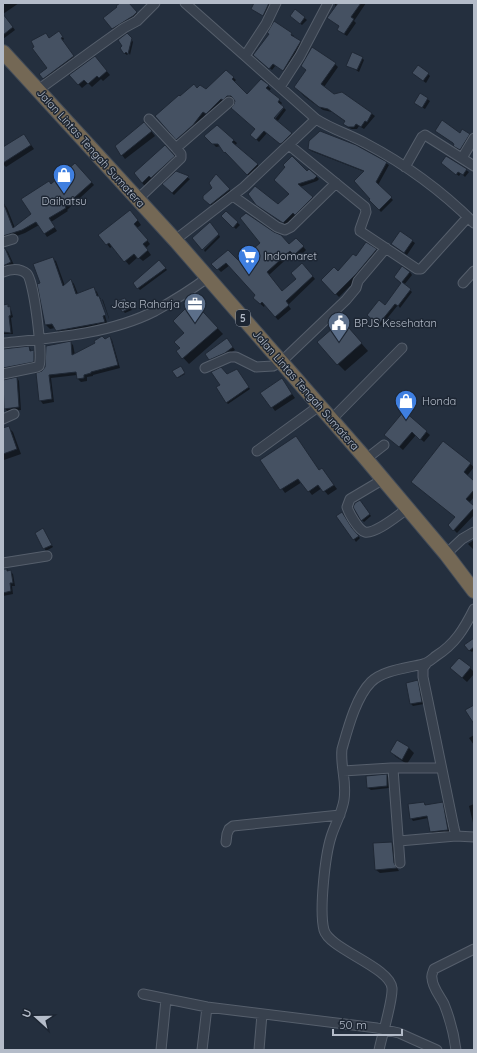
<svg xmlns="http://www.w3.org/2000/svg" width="477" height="1053" viewBox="0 0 477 1053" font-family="Quicksand,sans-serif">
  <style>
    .shadow { fill: #0007 }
    .building { fill: #455162; stroke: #1f2835 }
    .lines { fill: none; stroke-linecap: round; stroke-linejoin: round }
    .minor-casing { stroke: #565f6c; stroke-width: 11 }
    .highway-casing { stroke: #434c59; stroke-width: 16 }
    .minor { stroke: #38414e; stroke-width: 9 }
    .highway { stroke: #746855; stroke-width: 14 }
    .labels { text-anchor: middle; stroke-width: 3; stroke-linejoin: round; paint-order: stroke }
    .shield { fill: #1d2633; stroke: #878f9c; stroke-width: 1 }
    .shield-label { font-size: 10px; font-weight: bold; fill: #b4bcc9 }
    .street-label { font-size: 11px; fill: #b4bcc9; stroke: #1d2633 }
    .poi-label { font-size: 11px; fill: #b4bcc9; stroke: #1d2633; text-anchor: start }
  </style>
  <rect width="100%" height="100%" fill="#242f3e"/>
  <path class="shadow" d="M3 3H19L3 14Z
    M121 3H128L139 15 115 31 104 18 118 7Z
    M255 3H272L266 17 255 11Z
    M335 3H366L354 21 356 23 347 36 342 33 340 27 329 18 336 7 335 5Z
    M295 10 307 20 302 25 293 18Z
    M3 14 15 30 3 39Z
    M61 34 64 39 62 41 76 59 45 81 43 79 49 69V39Z
    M291 34 294 36 293 37 303 44 286 73 276 65 272 70 256 57Z
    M130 37 133 42 130 55 129 53 127 55 124 53V46Z
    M362 58 364 60 359 72 348 65Z
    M98 61 110 75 103 81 101 79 92 87 88 83 82 88 70 75Z
    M335 64 338 67 324 87 334 95 342 93 375 116 364 129 359 126 357 129H352L347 127 345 124 346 122 332 112 323 110 305 97 295 87Z
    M226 71 236 80 234 82 247 96 261 80 268 86 271 89 268 91 282 103 270 122 272 123 284 108 286 110 277 122 294 137 283 146 267 133 259 142 252 135 257 129 234 99H231L210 116 206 114 196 128 180 142 156 116 180 98 198 90H206Z
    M428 74 430 76 426 83 415 75Z
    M420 94 430 101 425 109 418 105Z
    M217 126 237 143 235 146 260 167 251 178 225 152 221 146 216 147 206 136Z
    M148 127 155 136 125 159 122 155Z
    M438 133 469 135 471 137 462 151 457 148 456 145Z
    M24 135 34 149 6 167 3 164V149Z
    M165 146 177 160 145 186 142 183Z
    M356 146 389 165 378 185 393 200 381 212 370 200 365 172 311 151 309 149Z
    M447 157 469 172 465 177 461 173 459 176 444 165Z
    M75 164 94 185 67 210 68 211 51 222 57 231 47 237 39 225 25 233 3 241V205L4 204 7 208 15 228 32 214 52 185Z
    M176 172 190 179 174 195 163 184Z
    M307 173 316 176 319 179 317 181 300 187 315 201 286 225 260 207 278 205 290 194Z
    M220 178 232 193 214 208 204 198 213 188Z
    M226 212 240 225 236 229 222 216Z
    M134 215 141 225 137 228 150 244 146 248 151 255 143 261 138 257 129 265 113 246 110 248 100 235Z
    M400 232 415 243 407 255 392 244Z
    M219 235 220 237 205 252 204 250Z
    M296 239 306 250 298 258 293 253 269 275 283 292 298 279 305 267 315 279 288 305 291 309 278 320 265 305 264 307 257 301V295L230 265 221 272 213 264 228 251 239 262 289 245Z
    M366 243 379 253 360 276 339 297 322 280 338 273 356 258Z
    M3 249H5L8 252 14 265 3 270Z
    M52 258 56 261 65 286 71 280 74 284 78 294 93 288 97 292 99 297 101 299H100L108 326 60 334 55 328 50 329 46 325 38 285 41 284Z
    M159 261 167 270 140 290 138 288Z
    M410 272 412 275 404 285 412 292 400 308 398 305 381 326 370 317 385 306 402 283 397 280Z
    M102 299 103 300 109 318V319Z
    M125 299 132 310 125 313 123 311Z
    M9 308 11 310 13 317 11 318 13 334H3V309Z
    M199 309 223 334 189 364 177 351 181 348 186 333Z
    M349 329 368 351 345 371 338 364Z
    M110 337 112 340 120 368 93 375V376L87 377V381L81 382 78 379 77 375 51 378 54 402 43 404 40 400 43 372 70 342 73 345 75 355Z
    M229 342 235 350 227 355 212 362 209 359Z
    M29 347 32 352 34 351 36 354V364L3 372V349Z
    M182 368 185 374 178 378H177Z
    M239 373 250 389 228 404 226 402 222 385 227 376Z
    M17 378 19 381 21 410 7 411 5 408H3V381Z
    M282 380 295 398 275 411 262 393Z
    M404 413 430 435 424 442 416 435 403 450 389 438Z
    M8 427 13 432 21 454 4 460 3 459V429Z
    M296 438 319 471 325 473 337 489 328 495 322 488 312 495 302 482 285 493 262 460Z
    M444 442 474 467 467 476 474 482V497L469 503 474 507V515L457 533 449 525 456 517 412 482Z
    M362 504 371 516 364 522 362 520Z
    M342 513 354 532 360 538 356 542 354 539Z
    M43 530 53 547 46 551 44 548Z
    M474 540V550L468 544Z
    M7 569 13 574 15 586H12L13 594 3 596V570Z
    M474 639V650L472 652 469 650Z
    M470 668 474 672V674L467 682 457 673Z
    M417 681 420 684 424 704 413 706 411 704Z
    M474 735V745L469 738Z
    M398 741 409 748 414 753 407 764 396 757 391 752Z
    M387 775 389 778V788L371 790 368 788 367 777Z
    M424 803 426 805 442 803 445 805 450 832 433 834 431 832 428 818 413 821 411 818Z
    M474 804V827L469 806Z
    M392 843 396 847 397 868 399 871 380 873 376 870Z"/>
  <path class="building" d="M120 3H129L137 12 133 16 112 29 103 18 117 7 116 6Z
    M254 3H269L263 16 251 9Z
    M338 3H361L351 17 354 19 344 34 337 30 339 26 327 18Z
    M295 9 305 17 300 24 290 16Z
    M3 14 13 27 3 35Z
    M274 21 292 33 291 35 301 41 283 71 273 64 269 69 253 55 269 34 267 33Z
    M59 31 63 37 61 38 74 56 43 79 39 74 47 68 32 48 34 47 31 41 46 33 49 38Z
    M127 33 132 38 128 54 126 52 124 54 120 48 122 46 118 40Z
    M312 47 336 63 321 84 334 94 342 92 372 113 367 122 365 121 361 127 356 124 354 127H348L343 124 345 121 328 109 319 107 294 87 306 70 301 66Z
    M352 52 363 57 357 70 346 66Z
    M95 56 107 71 99 78 97 76 88 84 84 80 78 85 69 75Z
    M418 65 429 73 423 81 412 73Z
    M226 70 234 77 232 79 247 94 261 79 269 85 266 88 280 99 278 102 284 107 274 118 292 133 282 143 280 144 264 131 256 140 250 135 255 129 231 108 234 104 235 101 231 96H227L223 100 221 99 206 114 203 112 193 125 176 140 155 116 179 95 180 96 194 84 197 88 200 85 206 89Z
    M420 93 428 98 422 108 414 103Z
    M442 120 460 133 462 129 470 134 460 150 453 146 454 145 453 143 435 131Z
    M144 122 152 131 121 156 115 146Z
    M217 125 234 140 232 142 258 164 247 175 225 152 224 153 218 144H212L204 136Z
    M320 131 356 145 387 162 376 182 392 197 379 210 369 200 370 199 354 181 364 171 308 149 309 141Z
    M24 134 31 145 3 163V147Z
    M165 145 175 156 151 178 149 176 142 183 134 173Z
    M292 156 307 171 309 169 317 176 314 179 298 184 313 197 295 215 293 213 283 223 256 205 248 194 255 186 278 204 289 194 274 180 285 167 283 165Z
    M446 156 467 169 463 175 458 172 456 175 441 163Z
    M75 163 92 182 65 206 66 208 49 218 55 227 44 234 36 222 22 230 3 236V202L13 228 31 214 21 199 49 181 51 184Z
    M176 171 189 176 172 193 162 184Z
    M216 174 230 189 210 205 203 199V196L212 188 209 183Z
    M130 210 138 220 134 224 148 240 143 244 148 250 138 259 134 254 124 262 109 243 106 245 98 235Z
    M226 211 238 222 233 228 221 216Z
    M246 213 274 232 281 235 289 244 296 238 304 246 294 255 290 251 267 272 282 291 296 279 291 273 302 263 313 276 286 301 289 305 275 317 262 302 260 304 253 298 255 295 226 263 217 270 211 264 228 250 239 261 260 243 240 218Z
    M210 222 219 234 202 250 192 238Z
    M400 231 413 240 404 253 391 244Z
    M366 242 377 249 357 273 335 295 321 280 334 267 338 271 353 254 356 256Z
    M3 248H5L11 262 3 266Z
    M53 257 63 286 71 279 76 294 94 287 97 296H99L106 315 103 316 105 322 56 331 52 324 45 325 37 284 40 283 33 264Z
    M159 260 166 268 137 289 133 283Z
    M402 266 410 272 402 282 411 289 398 306 395 304 378 325 367 315 379 300 385 305 401 283 394 277Z
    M125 298 130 308 122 312 117 301Z
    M193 301 218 328 182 359 176 351 180 348 174 342 184 333 173 321Z
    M8 304V307L10 306 11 315 9 316 11 333 3 332V305Z
    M342 320 362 343 337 365 317 342Z
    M102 336 105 339 110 336 118 365 91 372V373L84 375V378L77 379 76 372 49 375 52 399 39 401 36 373 42 371 45 367 46 346 71 341 72 355 95 343 94 341Z
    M227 338 233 347 225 353 209 360 205 354Z
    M29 346 30 351 34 350V362L3 368V349Z
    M181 366 185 373 177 378 172 371Z
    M221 367 227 374 237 369 249 387 226 403 216 387 220 385 211 372Z
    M17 377 19 407 4 409 3 380Z
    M282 378 292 394 271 408 260 393Z
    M404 411 427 431 420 440 412 432 399 447 384 435Z
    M9 426 17 449 3 454V428Z
    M296 436 319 470 322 468 334 485 323 492 318 485 308 492 298 479 280 490 260 460Z
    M443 441 471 463 464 472 474 481V490L466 499 474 506V508L453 531 448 525 455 517 411 482Z
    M360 500 370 514 361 521 353 507 355 503Z
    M342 512 352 528 359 536 353 540 336 516Z
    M43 528 52 545 43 549 35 533Z
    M3 569H7V571L11 570 13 583H10L11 591 3 593Z
    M474 638V647L469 651 464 645Z
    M459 658 471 667 462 678 450 668Z
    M418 680 422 702 410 704 406 683Z
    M474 705V724L465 710Z
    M397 740 409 747 402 760 390 752Z
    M387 774V786L367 788 366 776Z
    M424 802 425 805 443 802 448 830 430 832 427 816 410 819 408 804Z
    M392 842 394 863 397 868 375 870 373 843Z"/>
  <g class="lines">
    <g class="minor-casing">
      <path id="minor" d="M185 3 245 56
        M276 3 266 24 245 56 316 119C331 129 349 134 365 143 405 164 442 191 474 223
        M280 87 300 56 328 3
        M38 90 96 48 124 28 137 21 155 3
        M149 119 176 148
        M289 145 365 207 366 212 360 229V231L417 269H421L468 217
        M462 158 474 138
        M405 167 422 137 425 135 474 166
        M233 196 277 227 285 230 291 227 336 183
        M138 199 181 158V154L176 148 229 102
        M175 240 244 187 316 119
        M3 242 13 239
        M3 272C11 269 20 268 27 274 34 281 43 355 39 366L37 367 3 374
        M463 283 474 271
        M3 343C53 338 110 334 155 311 173 301 191 290 207 278
        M205 368 230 357H236L256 367 273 366 281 362 346 300 356 288 358 281 386 248
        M3 419 14 414
        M331 420 402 348
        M257 451 319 406
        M366 459 384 445
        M382 480 350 499 347 507C349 513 358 530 365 532 376 534 398 515 407 509
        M446 554 462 539 474 532
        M3 563 47 556
        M426 664 423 668V677L454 828 456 836 474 837
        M393 769 400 863
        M343 771 391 768H441
        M399 841 456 836
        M226 842 227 834 229 829 233 826 340 815
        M143 994 207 1007 377 1028 399 1033 437 1050
        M161 1050 166 999
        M202 1050 207 1007
        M259 1050 262 1014
        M379 1050C382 1035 393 1001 392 988 390 967 329 949 324 930 319 911 325 856 331 837 335 824 342 813 344 800 347 780 340 767 342 749 348 728 356 697 371 682 383 670 408 668 423 664 428 663 432 659 436 656 455 644 464 629 474 609
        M456 1050C454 1034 450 1019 444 1004 440 996 432 987 432 978 431 975 433 972 434 969L474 949"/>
    </g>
    <g class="highway-casing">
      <path id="highway" d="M3 52 175 240 366 459 446 554 474 591"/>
    </g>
    <use href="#minor" class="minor"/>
    <use href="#highway" class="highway"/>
  </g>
  <defs>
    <g id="shop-pin" transform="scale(1.15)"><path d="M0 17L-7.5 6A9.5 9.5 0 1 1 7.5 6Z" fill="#3f7fe0" stroke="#1d2633"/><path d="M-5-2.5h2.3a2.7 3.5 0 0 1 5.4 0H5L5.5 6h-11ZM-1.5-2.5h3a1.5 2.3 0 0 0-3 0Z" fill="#fff"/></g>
    <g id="supermarket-pin" transform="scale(1.15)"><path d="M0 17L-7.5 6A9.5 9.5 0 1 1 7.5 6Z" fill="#3f7fe0" stroke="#1d2633"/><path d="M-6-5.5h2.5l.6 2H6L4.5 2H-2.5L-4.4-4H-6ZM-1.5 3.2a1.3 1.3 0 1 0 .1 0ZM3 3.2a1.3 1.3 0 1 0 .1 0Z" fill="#fff"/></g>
    <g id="office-pin" transform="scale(1.15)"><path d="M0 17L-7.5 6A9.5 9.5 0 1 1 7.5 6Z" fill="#5c6f8a" stroke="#1d2633"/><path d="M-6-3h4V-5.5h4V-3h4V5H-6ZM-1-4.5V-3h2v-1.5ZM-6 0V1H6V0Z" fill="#fff"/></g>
    <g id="civic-pin" transform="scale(1.15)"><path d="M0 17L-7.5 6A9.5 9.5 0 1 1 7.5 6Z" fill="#5c6f8a" stroke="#1d2633"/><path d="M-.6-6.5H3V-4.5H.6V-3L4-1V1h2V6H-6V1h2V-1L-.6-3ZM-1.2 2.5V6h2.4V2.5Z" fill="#fff"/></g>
  </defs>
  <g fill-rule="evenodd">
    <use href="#shop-pin" x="64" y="175"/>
    <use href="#supermarket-pin" x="249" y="256"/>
    <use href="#office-pin" x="195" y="304"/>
    <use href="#civic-pin" x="339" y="323"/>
    <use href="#shop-pin" x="406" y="401"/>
  </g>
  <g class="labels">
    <rect class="shield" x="236" y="310" width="14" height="16" rx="3"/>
    <g class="shield-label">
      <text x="243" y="322">5</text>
    </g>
    <g class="street-label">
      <text transform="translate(91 148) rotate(48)" y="4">Jalan Lintas Tengah Sumatera</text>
      <text transform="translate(306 390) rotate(49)" y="4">Jalan Lintas Tengah Sumatera</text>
    </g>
    <g class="poi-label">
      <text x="64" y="205" text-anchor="middle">Daihatsu</text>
      <text x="264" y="260">Indomaret</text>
      <text x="180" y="308" text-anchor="end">Jasa Raharja</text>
      <text x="354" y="327">BPJS Kesehatan</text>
      <text x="422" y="405">Honda</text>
    </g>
  </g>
  <rect width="477" height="1053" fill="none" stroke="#b4bcc9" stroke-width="8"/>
  <g transform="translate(36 1017) rotate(291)" stroke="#1d2633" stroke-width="3" paint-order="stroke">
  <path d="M0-3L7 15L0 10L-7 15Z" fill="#b4bcc9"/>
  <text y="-6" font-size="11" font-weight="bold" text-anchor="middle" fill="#b4bcc9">U</text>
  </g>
  <path d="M333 1029v6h69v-6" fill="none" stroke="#b4bcc9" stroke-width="2"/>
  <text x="339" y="1029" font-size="12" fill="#b4bcc9" stroke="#1d2633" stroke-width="3" paint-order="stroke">50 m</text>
</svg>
